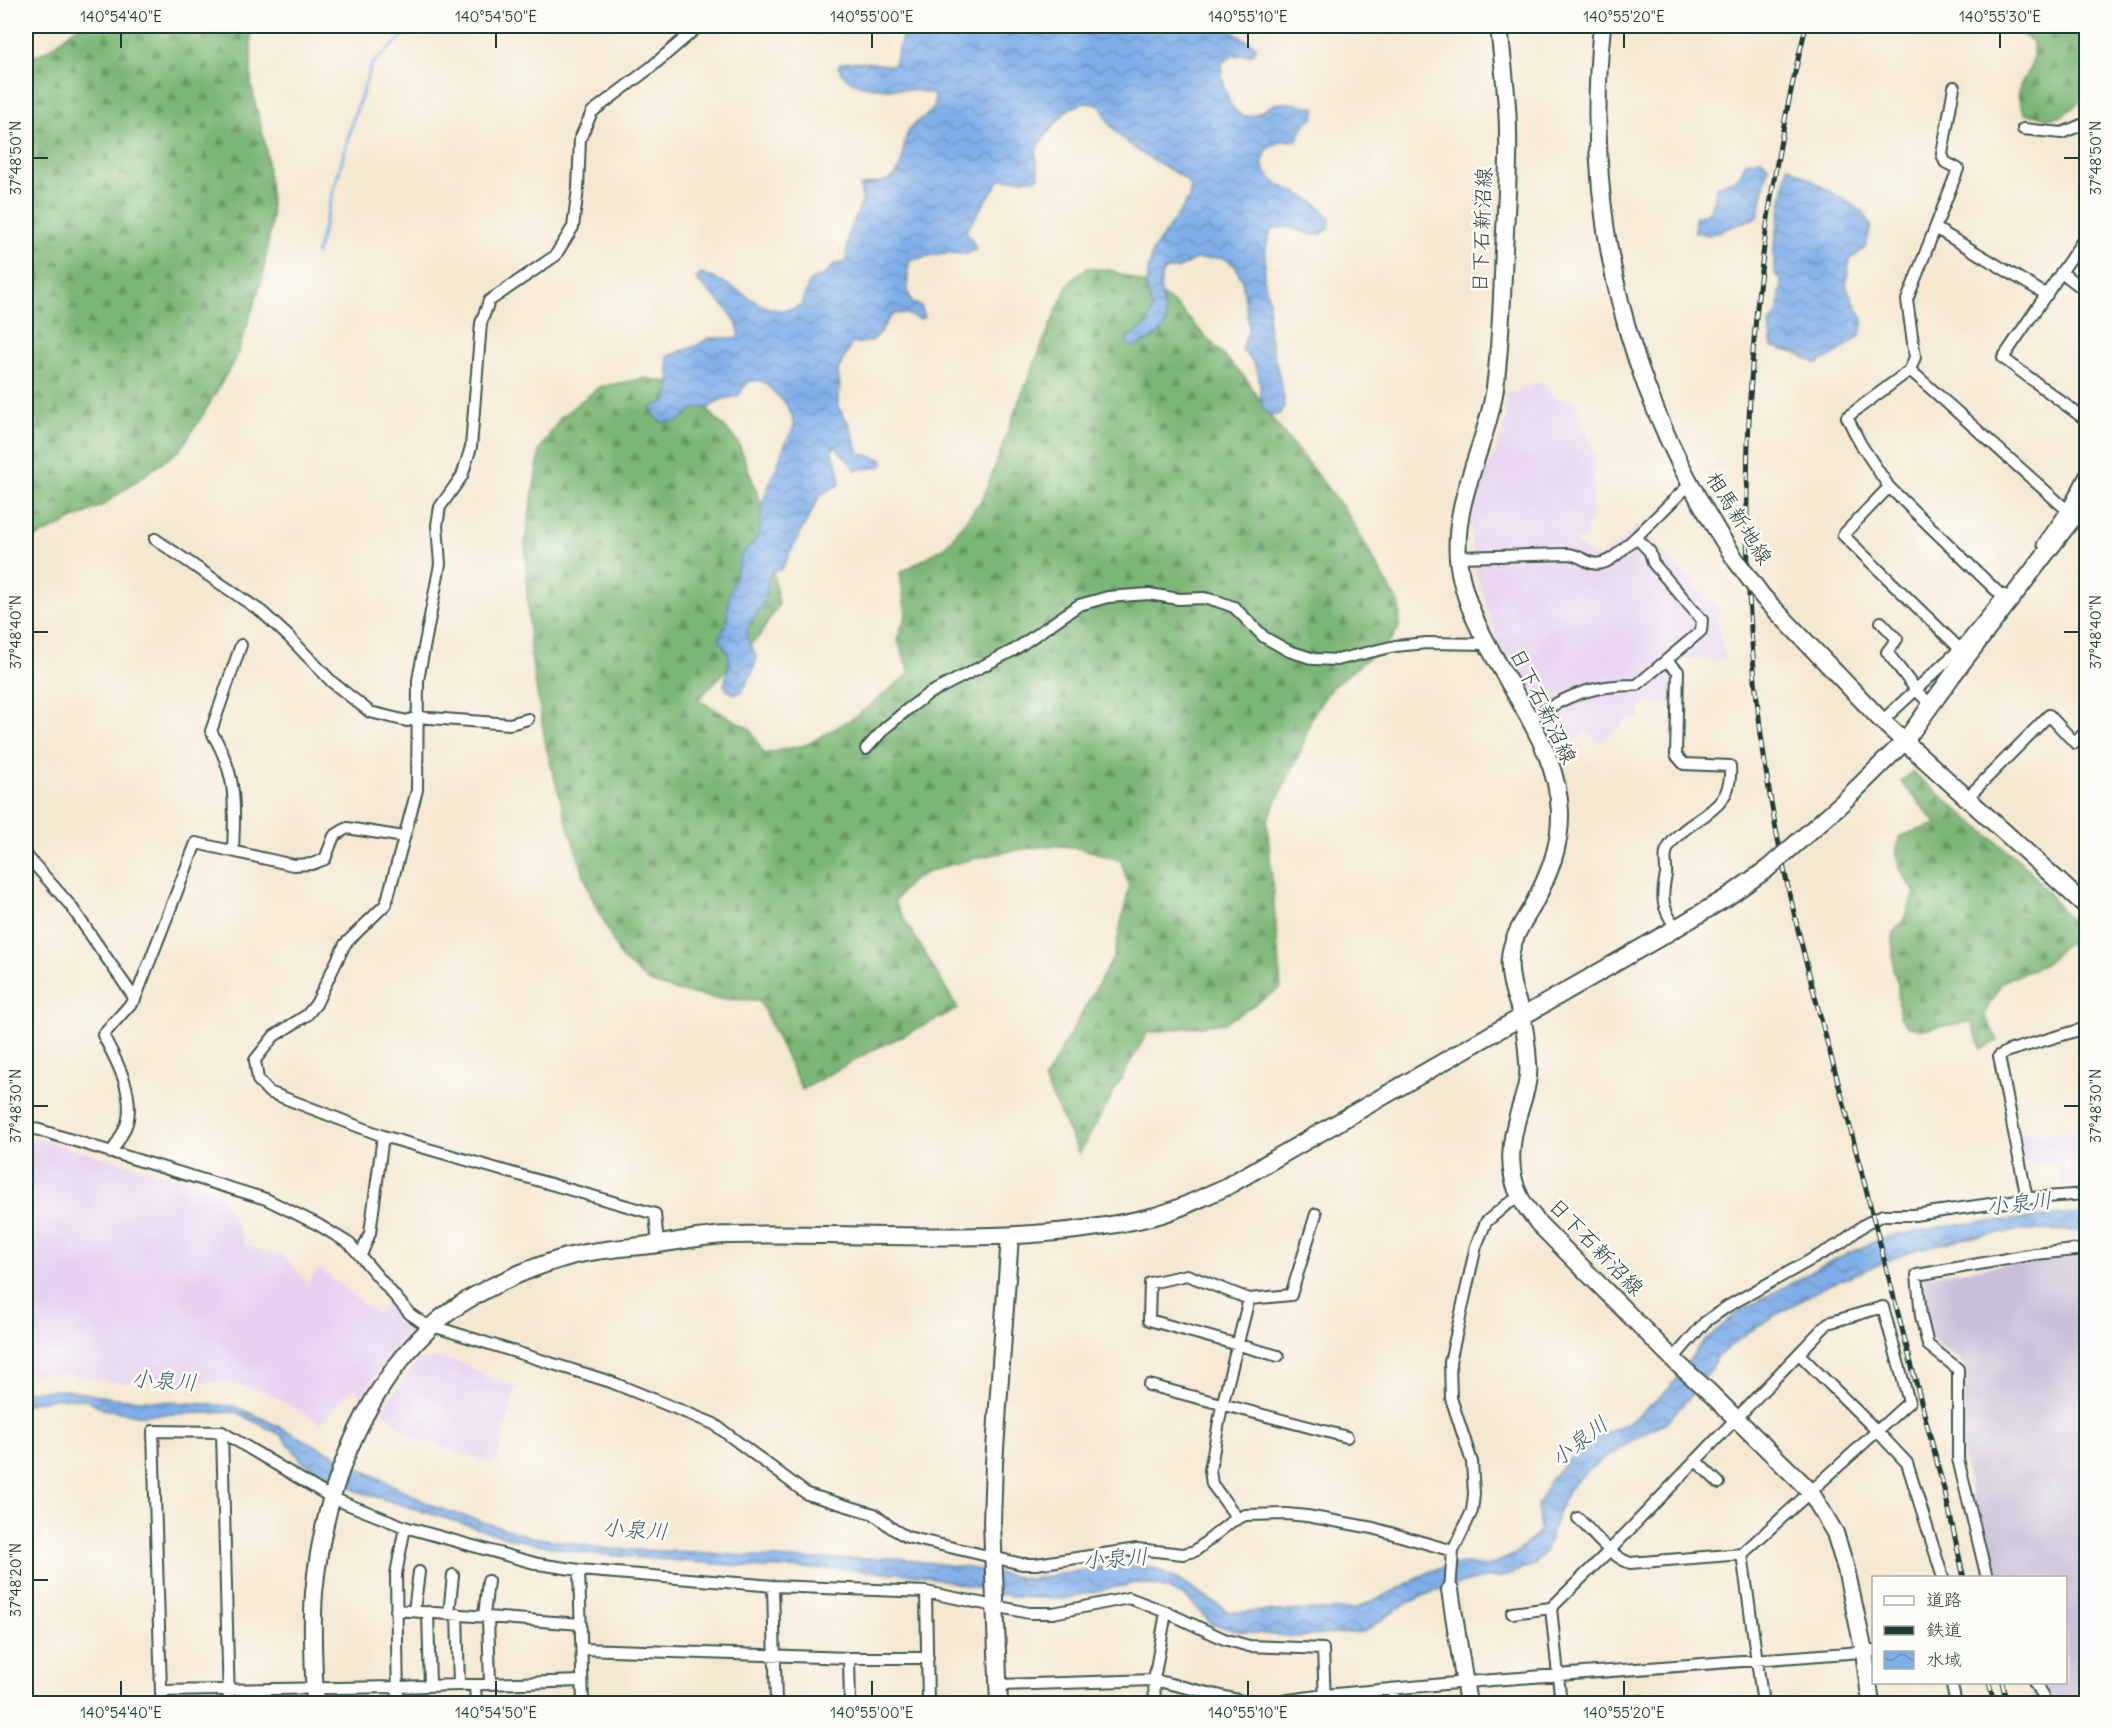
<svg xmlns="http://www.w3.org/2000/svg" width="2112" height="1729" viewBox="0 0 2112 1729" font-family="Delius,'Klee One',sans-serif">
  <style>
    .built { fill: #e6d2f0 }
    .industrial { fill: #c8bfd8 }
    .forest { fill: url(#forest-firs); stroke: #4c7a54; stroke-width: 1.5 }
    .water { fill: url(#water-waves); stroke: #4f768e; stroke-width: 1.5 }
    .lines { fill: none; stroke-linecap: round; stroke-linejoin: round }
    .stream { stroke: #7faee9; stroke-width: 3 }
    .street-casing { stroke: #3f574c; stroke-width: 14 }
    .secondary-casing { stroke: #3f574c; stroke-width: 20 }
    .street { stroke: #fff; stroke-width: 10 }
    .secondary { stroke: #fff; stroke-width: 16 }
    .rail-casing { stroke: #1f3d34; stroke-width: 5 }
    .rail { stroke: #fdfcf7; stroke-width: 3; stroke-dasharray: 9; stroke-linecap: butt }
    .secondary-bridge-casing { stroke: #3f574c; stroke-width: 20; stroke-linecap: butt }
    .secondary-bridge { stroke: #fff; stroke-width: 16 }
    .ticks { fill: none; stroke: #1f3d34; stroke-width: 2 }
    .labels { text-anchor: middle; stroke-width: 5; stroke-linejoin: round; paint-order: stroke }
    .street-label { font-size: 21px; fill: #1f3d34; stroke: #fdfcf7 }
    .water-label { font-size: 22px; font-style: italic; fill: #3c5f6a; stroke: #fdfcf7 }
    .neatline { fill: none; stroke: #1f3d34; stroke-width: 2 }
    .ticks-label { font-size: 15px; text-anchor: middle; fill: #1f3d34 }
  </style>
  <defs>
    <pattern id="forest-firs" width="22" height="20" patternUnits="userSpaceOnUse" patternTransform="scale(1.5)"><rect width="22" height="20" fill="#7ab674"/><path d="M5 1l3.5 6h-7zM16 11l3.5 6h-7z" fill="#639560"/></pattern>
    <pattern id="water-waves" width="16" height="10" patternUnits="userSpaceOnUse" patternTransform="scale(1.5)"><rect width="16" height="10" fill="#7faee9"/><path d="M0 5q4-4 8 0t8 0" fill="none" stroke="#678fbe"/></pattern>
  </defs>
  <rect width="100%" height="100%" fill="#fdfcf7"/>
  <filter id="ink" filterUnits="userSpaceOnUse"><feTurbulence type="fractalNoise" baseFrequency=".0167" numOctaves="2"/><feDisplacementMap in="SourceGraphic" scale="12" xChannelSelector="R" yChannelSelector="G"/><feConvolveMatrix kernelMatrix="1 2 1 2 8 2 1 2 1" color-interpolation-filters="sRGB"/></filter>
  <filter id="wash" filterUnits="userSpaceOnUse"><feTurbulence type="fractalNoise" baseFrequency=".008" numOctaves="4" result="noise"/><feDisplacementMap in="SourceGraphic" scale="24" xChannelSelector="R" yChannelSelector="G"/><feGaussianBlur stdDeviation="1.35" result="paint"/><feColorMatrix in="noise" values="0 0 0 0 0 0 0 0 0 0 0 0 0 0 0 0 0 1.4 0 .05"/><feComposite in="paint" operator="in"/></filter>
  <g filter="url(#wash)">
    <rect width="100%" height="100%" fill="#f4e8d1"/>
    <path class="built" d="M1540 381 1555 398 1575 400 1595 455 1592 514 1584 540 1574 541 1590 555 1599 556 1611 550 1637 526 1720 611 1717 624 1726 659H1677L1666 668 1674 673 1672 705 1640 704 1639 719H1629L1600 743 1587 732 1556 753 1540 721 1509 669 1500 649 1475 568 1471 537V515L1478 485 1497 450 1505 421 1507 395Z
      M2017 1132H2080L2086 1145V1185L2061 1188 2057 1163 2024 1166Z
      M26 1136 212 1187 226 1205 246 1244 259 1250 283 1255 307 1283 320 1269 376 1314 390 1300 416 1325 381 1366 362 1396 351 1388 321 1423 264 1391 224 1382 121 1383 67 1374H26Z
      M420 1358 429 1360 437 1358 462 1363 493 1380 516 1386 496 1465 411 1437 381 1410Z"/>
    <path class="industrial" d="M2086 1256V1703H2054L2041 1683 2066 1682V1578L1992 1577 1963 1459 1961 1442 1965 1365 1935 1343 1931 1335 1926 1312 1924 1279 1926 1276 2028 1261Z"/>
    <path class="forest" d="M78 26H251V84L266 148 272 217 263 277 237 356 204 413 180 450 103 505 26 542V61L51 48Z
      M2019 26H2086V101H2080C2056 124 2056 118 2025 114 2023 109 2020 104 2019 100 2016 82 2029 76 2032 62 2034 56 2033 48 2033 42L2020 33Z
      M1086 268 1110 270 1146 284 1176 305 1246 379 1273 420 1346 511 1400 606 1399 628 1391 640 1331 688 1311 718 1301 751 1267 821 1281 988 1225 1023 1147 1033 1079 1154 1044 1080 1114 956 1129 887 1121 861C1101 854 1076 845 1054 846 1026 847 932 864 912 881 905 887 899 896 894 902L958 1009 867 1053 802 1090 759 1000 718 999 677 991 649 982 621 958 590 893 566 820 546 746 530 651 525 542 540 449 561 417 599 387 646 378 682 385 709 411 738 442 759 498 779 604 760 635 698 700 750 729 764 754 808 744 855 717 910 673 897 639 906 615 900 573 945 547 983 498 1019 401 1067 285Z
      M1912 772 2027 867 2086 939V945L2077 942 2063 946 2047 963 2002 982 1987 1009 1985 1016 1998 1041 1981 1049 1971 1022 1922 1029 1908 1027 1899 1015 1898 984 1893 970V933L1903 921 1915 893C1903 874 1890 860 1900 836L1937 824 1901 782Z"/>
    <path class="water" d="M910 26H1222L1255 45 1256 48 1254 54 1233 56 1222 62C1220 77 1228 117 1248 116 1261 115 1268 105 1278 103 1290 101 1304 106 1316 108L1313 118 1304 125 1297 140 1282 141 1267 149 1262 164C1274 192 1295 188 1316 203 1321 207 1326 213 1330 218L1329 229C1308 246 1298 219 1271 230L1266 248 1264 279 1269 301 1268 328 1284 398V409L1278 415C1254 418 1263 387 1258 373 1256 364 1247 356 1242 349L1249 327 1242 280 1235 266 1224 258 1195 259 1177 269H1167L1163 271C1151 304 1186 322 1148 341 1140 345 1136 347 1127 345V338L1148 325 1152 309 1146 284 1152 252 1188 200 1191 189 1186 179 1139 152 1119 135 1111 126 1100 105 1085 103 1068 109 1038 145 1036 153 1039 177 1037 179H1002L998 182 966 231 975 246V250L967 254 944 253 910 260C907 269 906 294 912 301 914 304 918 305 921 306L924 318 919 319C915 318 910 315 906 314 884 308 886 334 871 341 866 343 858 343 852 343L838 370 840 391 838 397V407L849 424 859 453 882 459 883 464 880 467 856 470 836 447 833 448 832 453 838 465 840 484 821 494 781 570 772 571C766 581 768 593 763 603 759 612 750 620 747 631 745 642 755 648 756 657 757 669 746 682 742 692L735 694 727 690 724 685 729 665V656L719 637 726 626 729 596 741 556 757 538 760 530 762 504 786 442 794 427 792 416 786 404 764 382 758 380 748 382 738 396 720 400 709 408H695L679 421 661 422 656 417 651 407C683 401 665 374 668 356L698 345 709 338H735L739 336C741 316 710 293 697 281V277L701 274C712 277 722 281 732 287 754 300 775 320 801 305L810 281 826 274 833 265 846 262 848 234 862 202 860 186C874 181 889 186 898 171 906 158 901 139 912 126 922 116 939 114 934 95 907 82 853 100 838 67L840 63C850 61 863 61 874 63 881 64 885 66 893 65 900 53 899 34 910 26Z
      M1761 159 1768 166 1758 217 1709 235 1695 232V217L1709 212 1715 196 1716 187 1739 177 1746 162Z
      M1788 166 1864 212 1871 226 1865 248 1850 259 1846 286 1863 319 1860 336 1838 352 1817 364 1796 353 1772 347 1769 323 1777 314 1782 284 1774 271V247Z
      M2086 1213V1231L2025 1230 1962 1239 1914 1250 1822 1288 1745 1334 1716 1358 1709 1373 1693 1394 1665 1423 1649 1430 1589 1469 1570 1488 1560 1508 1546 1550 1534 1565 1499 1578H1483L1434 1591 1402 1606 1364 1632 1295 1637 1236 1631 1212 1624 1186 1597 1162 1587 1137 1583 1081 1594 1065 1599 1014 1597 922 1575 842 1569 765 1568 581 1553 509 1538 357 1491 304 1463 281 1435 235 1412 138 1415 103 1409 88 1400 70 1398 51 1399 26 1404V1391L67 1390 112 1398 233 1406 262 1418 435 1507 532 1537 612 1549 693 1552 790 1559 896 1558 963 1567 1030 1579 1109 1566 1152 1567 1178 1580 1229 1612 1355 1609 1394 1591 1431 1571 1461 1563 1489 1566 1514 1555 1540 1531 1537 1505 1551 1479 1585 1443 1631 1421 1668 1390 1701 1344 1737 1313 1835 1259 1886 1237 1951 1225Z"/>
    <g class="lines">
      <path class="stream" d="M316 255 354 117 372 64 414 26
        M1959 1682 1964 1704
        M2027 1682 2040 1704"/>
    </g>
  </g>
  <g filter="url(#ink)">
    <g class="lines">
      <g class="street-casing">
        <path id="street" d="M1954 87 1942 154 1945 162 1958 169 1907 300 1915 357 1910 370 1847 417 1860 443 1889 487 2003 597
          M2023 129 2062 133 2086 123
          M1935 228 2047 295
          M2086 236 2003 358 2086 420
          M2061 272 2086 291
          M1910 370 2067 510
          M1889 487 1843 535 1960 649
          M155 539 262 612 289 637 332 682 370 712 407 721 417 717 510 724 528 719
          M2043 544 2067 510 2086 474
          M1458 557 1567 554C1576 554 1582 559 1589 562 1607 570 1623 548 1636 537
          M1881 622 1897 639 1887 652 1916 690 1932 706
          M1667 662 1678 671 1676 755 1684 764 1730 766C1734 816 1687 815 1668 848 1663 856 1667 866 1666 875 1661 898 1662 908 1676 928
          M1529 720C1567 695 1591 685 1637 685L1701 631 1702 620 1653 563 1650 552 1636 537 1690 484
          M1882 721 1960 649 2004 595
          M866 749 885 728 908 709 928 694 1014 650 1079 605 1108 597 1149 594 1179 599 1204 598 1217 601 1234 607 1264 637 1289 651 1314 659 1337 660 1395 646 1427 643 1488 644
          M1967 798 2049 715 2075 743 2086 731
          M233 851C235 802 237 774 211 731L241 645
          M26 855 70 905 135 999
          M26 1126 266 1199 317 1224 350 1244 410 1314 423 1323 611 1382 714 1424 807 1494 874 1514 893 1529 907 1537 1022 1564H1036L1137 1549 1183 1554 1195 1551 1231 1522 1245 1515 1286 1514 1307 1516 1373 1528 1453 1551 1450 1590
          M111 1153C117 1143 126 1130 128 1119 133 1089 116 1060 103 1035L135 999 196 843 293 865 312 864 325 859 334 836 347 828 404 837
          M2027 1199 1999 1056 2008 1051 2086 1028
          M658 1244 655 1214 383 1136 269 1092 258 1080 255 1060 274 1036 307 1015 316 1004 345 944 386 904 417 790 418 680 440 564 437 525 440 507 462 476 471 447 481 323 489 301 555 256 573 227 578 189 580 139 592 112 650 68 699 26
          M361 1255 370 1233 383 1136
          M1799 1354 1877 1431 1907 1463 1943 1578
          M1278 1356 1149 1320 1150 1283 1187 1275 1249 1299 1291 1295 1316 1214
          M1673 1359 1705 1322 1728 1306 1841 1243 1864 1225 1883 1215H1914L2032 1198 2086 1194
          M1149 1385 1347 1437
          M222 1432 229 1704
          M1695 1460 1719 1483
          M1578 1518C1593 1533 1610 1556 1630 1563L1742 1554
          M1238 1519 1212 1484 1210 1470 1222 1406 1249 1299
          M1453 1551 1472 1511 1474 1494 1472 1462 1451 1398 1450 1362 1476 1246 1486 1222 1506 1205 1520 1197
          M579 1570 583 1704
          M1987 1578 1958 1459V1369L1928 1345 1921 1316 1917 1275 2035 1254 2086 1249
          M773 1586 776 1704
          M926 1592 928 1704
          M396 1610 581 1624
          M414 1611 419 1572
          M428 1612 430 1686
          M1512 1613 1551 1608
          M449 1614 453 1575
          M457 1614 459 1685
          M484 1616 488 1581
          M488 1617 490 1684
          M582 1649 849 1658H928
          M849 1658 850 1704
          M1951 1682 1956 1704
          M2034 1682 2047 1704
          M475 1685 476 1704
          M998 1685 1154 1680 1255 1704
          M1393 1689 1394 1704
          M161 1691 153 1431 222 1432 332 1498 405 1527 538 1564 579 1570 773 1586 926 1592 1029 1613H1053L1129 1598 1166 1612 1224 1639 1249 1646 1323 1649 1325 1704
          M162 1704 161 1691 397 1687 582 1681
          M398 1704 396 1574 405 1527
          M1155 1704 1154 1680 1166 1612
          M1260 1704 1325 1695 1466 1682 1874 1651
          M1561 1704 1551 1608 1610 1550 1828 1323 1883 1307 1909 1402 1742 1554 1763 1704
          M1616 1704 1642 1701"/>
      </g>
      <g class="secondary-casing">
        <path id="secondary" d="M1499 26C1502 60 1508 96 1508 132 1509 171 1506 211 1504 250 1502 296 1501 342 1495 388 1487 445 1453 499 1458 558 1466 648 1557 724 1560 812 1561 847 1548 877 1532 907 1523 922 1511 940 1510 958 1508 977 1515 995 1521 1013 1525 1028 1527 1047 1528 1063 1530 1079 1524 1096 1519 1112 1511 1139 1506 1169 1520 1197 1524 1206 1532 1214 1538 1223L1678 1364 1708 1391 1810 1491 1835 1533 1846 1569 1864 1652 1871 1704
          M1602 26C1582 222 1628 398 1737 562
          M1763 597 1882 721 2086 906
          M1799 841 1843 802 1905 741 1952 676 2086 501
          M1450 1590 1468 1704
          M315 1704C314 1667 311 1629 314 1593 323 1495 359 1396 431 1327 462 1297 524 1269 567 1257 596 1249 628 1248 658 1244 682 1241 707 1235 731 1235 872 1231 1017 1250 1155 1216 1179 1210 1202 1197 1224 1188L1676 928 1726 898 1767 869
          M999 1704 992 1522 994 1463 1010 1236"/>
      </g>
      <use href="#street" class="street"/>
      <use href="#secondary" class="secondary"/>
      <g class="rail-casing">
        <path id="rail" d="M1806 26C1746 265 1730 527 1766 771 1783 885 1815 997 1845 1108 1878 1236 1911 1365 1945 1493L1964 1578
          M1989 1682 1994 1704
          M2002 1682 2007 1704"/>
      </g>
      <use href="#rail" class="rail"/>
      <g class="secondary-bridge-casing">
        <path id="secondary-bridge" d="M1737 562 1763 597
          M1767 869 1799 841"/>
      </g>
      <use href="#secondary-bridge" class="secondary-bridge"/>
    </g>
  </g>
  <path class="ticks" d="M121 33V48M496 33V48M872 33V48M1248 33V48M1624 33V48M2000 33V48M33 158H48M2064 158H2079M33 632H48M2064 632H2079M33 1106H48M2064 1106H2079M33 1580H48M121 1681V1696M496 1681V1696M872 1681V1696M1248 1681V1696M1624 1681V1696"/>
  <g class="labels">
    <g class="street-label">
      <text transform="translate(1482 230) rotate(-88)" y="7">日下石新沼線</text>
      <text transform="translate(1739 518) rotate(58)" y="7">相馬新地線</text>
      <text transform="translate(1543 706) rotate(64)" y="7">日下石新沼線</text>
      <text transform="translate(1596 1247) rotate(46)" y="7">日下石新沼線</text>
    </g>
    <g class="water-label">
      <text transform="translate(2019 1203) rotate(-6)" y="8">小泉川</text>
      <text transform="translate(164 1380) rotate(4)" y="8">小泉川</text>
      <text transform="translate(1579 1441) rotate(-38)" y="8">小泉川</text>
      <text transform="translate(635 1529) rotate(4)" y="8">小泉川</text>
      <text transform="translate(1115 1558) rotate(-4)" y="8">小泉川</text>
    </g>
  </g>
  <rect width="2112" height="1729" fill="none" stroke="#fdfcf7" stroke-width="66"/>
  <rect x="1872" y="1576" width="195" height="108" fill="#fdfcf7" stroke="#a4b0a9" stroke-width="1.5"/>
  <rect x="1884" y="1596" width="30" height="9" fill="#ffffff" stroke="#a4b0a9" stroke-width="1.5"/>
  <text x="1926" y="1606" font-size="18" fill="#1f3d34">道路</text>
  <rect x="1884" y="1626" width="30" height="9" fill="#1f3d34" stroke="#a4b0a9" stroke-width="1.5"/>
  <text x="1926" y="1636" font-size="18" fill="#1f3d34">鉄道</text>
  <rect x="1884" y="1651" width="30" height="18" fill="url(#water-waves)" stroke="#a4b0a9" stroke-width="1.5"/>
  <text x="1926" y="1666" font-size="18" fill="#1f3d34">水域</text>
  <rect x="33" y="33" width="2046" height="1663" class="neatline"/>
  <g class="ticks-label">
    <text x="121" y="22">140°54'40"E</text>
    <text x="496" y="22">140°54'50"E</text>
    <text x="872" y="22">140°55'00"E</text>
    <text x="1248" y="22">140°55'10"E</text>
    <text x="1624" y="22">140°55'20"E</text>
    <text x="2000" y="22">140°55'30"E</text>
    <text transform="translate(16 158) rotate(-90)" y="5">37°48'50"N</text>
    <text transform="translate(2096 158) rotate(-90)" y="5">37°48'50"N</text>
    <text transform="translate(16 632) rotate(-90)" y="5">37°48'40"N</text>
    <text transform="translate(2096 632) rotate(-90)" y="5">37°48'40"N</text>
    <text transform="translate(16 1106) rotate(-90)" y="5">37°48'30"N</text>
    <text transform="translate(2096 1106) rotate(-90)" y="5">37°48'30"N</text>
    <text transform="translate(16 1580) rotate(-90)" y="5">37°48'20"N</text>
    <text x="121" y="1718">140°54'40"E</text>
    <text x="496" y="1718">140°54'50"E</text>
    <text x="872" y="1718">140°55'00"E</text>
    <text x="1248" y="1718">140°55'10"E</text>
    <text x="1624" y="1718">140°55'20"E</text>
  </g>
</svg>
